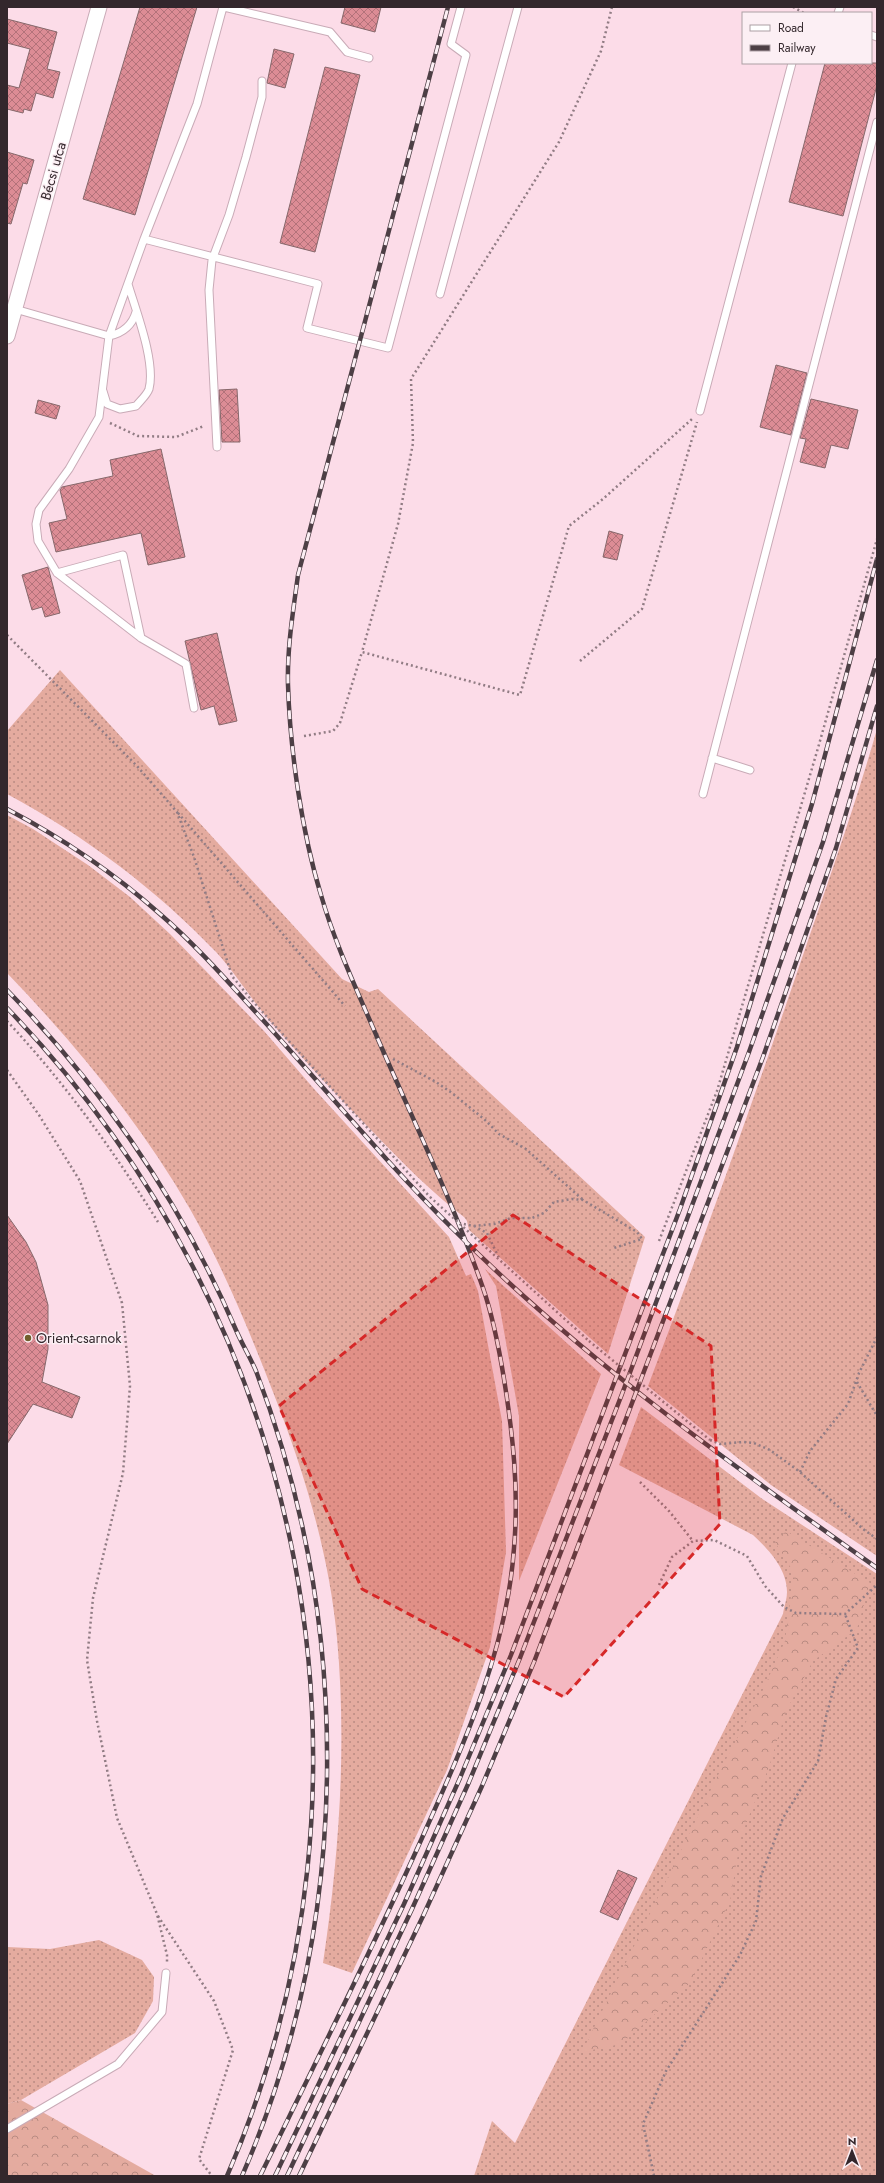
<svg xmlns="http://www.w3.org/2000/svg" width="884" height="2183" viewBox="0 0 884 2183" font-family="Jost,sans-serif">
  <style>
    .grass { fill: url(#grass-dots) }
    .forest { fill: url(#forest-crowns) }
    .building { fill: url(#building-cross-hatch); stroke: #86686b }
    .lines { fill: none; stroke-linecap: round; stroke-linejoin: round }
    .service-casing { stroke: #c9abb7; stroke-width: 9 }
    .minor-casing { stroke: #c9abb7; stroke-width: 17 }
    .path { stroke: #917c84; stroke-width: 2.5; stroke-dasharray: 2 3; stroke-linecap: butt }
    .service { stroke: #fff; stroke-width: 7 }
    .minor { stroke: #fff; stroke-width: 15 }
    .rail-casing { stroke: #4d3f45; stroke-width: 4.5 }
    .rail { stroke: #fceff4; stroke-width: 3; stroke-dasharray: 9; stroke-linecap: butt }
    .path-bridge { stroke: #917c84; stroke-width: 2.5; stroke-dasharray: 2 3; stroke-linecap: butt }
    .marked { fill: #d62828; fill-opacity: 0.2; stroke: #d62828; stroke-width: 3; stroke-dasharray: 8 5; stroke-linejoin: round }
    .poi-dot { fill: #705f2d; stroke: #fceff4; stroke-width: 1.5 }
    .labels { text-anchor: middle; stroke-width: 3; stroke-linejoin: round; paint-order: stroke }
    .street-label { font-size: 14px; fill: #33272c; stroke: #fceff4 }
    .poi-label { font-size: 14px; fill: #33272c; stroke: #fceff4; text-anchor: start }
  </style>
  <defs>
    <pattern id="grass-dots" width="8" height="8" patternUnits="userSpaceOnUse"><rect width="8" height="8" fill="#e4ab9f"/><path d="M2 2h.1M6 6h.1" fill="none" stroke="#b98b82" stroke-width="1.8" stroke-linecap="round"/></pattern>
    <pattern id="forest-crowns" width="20" height="18" patternUnits="userSpaceOnUse"><rect width="20" height="18" fill="#e4ab9f"/><path d="M2 6a3 3 0 1 1 6 0M12 15a3 3 0 1 1 6 0" fill="none" stroke="#b98b82"/></pattern>
    <pattern id="building-cross-hatch" width="8" height="8" patternUnits="userSpaceOnUse"><rect width="8" height="8" fill="#dc8c95"/><path d="M0 0l8 8M0 8l8-8" fill="none" stroke="#b3727a"/></pattern>
  </defs>
  <rect width="100%" height="100%" fill="#fcdce8"/>
  <path class="grass" d="M60 670 342 979 369 992 378 989 645 1237 608 1354 469 1230 467 1221 464 1217C431 1192 403 1163 374 1133 338 1097 303 1059 269 1020 251 999 236 974 217 953 156 889 85 836 7 794V731Z
    M877 729V1556L771 1485 648 1386C702 1244 753 1102 802 958 828 882 855 806 877 729Z
    M7 815 33 829 88 865 130 897 170 934 264 1031 315 1090 449 1237 466 1276 471 1274 478 1291 502 1421 506 1552 490 1647 447 1770 352 1973 323 1963C339 1856 347 1747 337 1638 329 1553 304 1471 273 1392 249 1330 223 1267 190 1209 140 1122 76 1045 7 973Z
    M485 1269 601 1374 519 1581V1416L496 1286Z
    M641 1407 761 1498 877 1574V2176H474L492 2121 515 2143 783 1614C784 1607 787 1599 787 1592 787 1569 769 1550 753 1535L619 1465Z
    M99 1940 142 1960 154 1977 153 2001 135 2033 21 2100 7 2104V1947L50 1949Z"/>
  <path class="forest" d="M786 1531 870 1583 857 1629 813 1661 786 1711 769 1767 741 1836 730 1901 690 1983 621 2044 582 2052 723 1765 762 1692 785 1641 794 1573 775 1542Z
    M21 2100 156 2176H7V2104Z"/>
  <path class="building" d="M140 7H197L135 215 83 199Z
    M345 7H381L375 32 341 23Z
    M7 19 57 32 47 69 60 72 53 98 36 93 31 111 24 109 23 113 7 109V85L19 88 30 49 7 43Z
    M274 49 294 54 285 88 267 83Z
    M825 63H877V85L843 216 789 202Z
    M325 67 360 75 315 252 280 243Z
    M7 152 34 160 27 184 23 183 11 224 7 223Z
    M776 365 807 373 791 435 760 427Z
    M237 389 240 442H222L219 390Z
    M811 399 858 410 848 449 831 445 825 468 800 462 806 439 800 438Z
    M38 400 60 406 56 419 35 413Z
    M161 449 185 557 148 565 141 533 56 552 49 523 67 519 60 490 62 487 113 476 110 460Z
    M609 531 623 535 617 560 603 557Z
    M48 567 60 613 45 617 42 607 32 610 22 575Z
    M217 633 237 721 219 725 214 706 201 710 185 641Z
    M7 1215 26 1242 36 1262 48 1305V1349L42 1382 80 1397 72 1418 33 1404 7 1444Z
    M618 1870 637 1878 618 1920 600 1912Z"/>
  <g class="lines">
    <g class="service-casing">
      <path id="service" d="M224 7 330 32 347 52 369 58
        M838 13 840 7
        M871 35 877 37
        M144 239 318 284 307 328 388 348 466 55 451 44 461 7
        M440 294 518 7
        M15 309 109 336 144 239 197 104 223 7
        M136 312C132 326 123 333 109 336L99 417 69 469 39 510 36 524 38 541 57 573 141 638 186 664 194 708
        M103 391 107 404 120 409 136 406C140 401 147 395 149 389 156 362 136 311 128 284
        M700 411 792 63
        M217 447 209 290 212 260 229 215 246 157 262 97V81
        M57 573 123 555 141 638
        M712 758 750 770
        M703 794 877 122
        M7 2129 118 2064 162 2012 166 1973"/>
    </g>
    <g class="minor-casing">
      <path id="minor" d="M7 336 99 7"/>
    </g>
    <path class="path" d="M612 7 601 51 559 142 411 379 413 443 398 524 362 652 520 695 569 526 603 499 692 419
      M793 7 804 13
      M110 423 138 436 176 437 204 426
      M7 635 137 766 177 812 194 857 232 976 249 997 430 1197
      M580 661 642 609 697 422
      M304 736 333 731 340 723 362 652
      M178 813 345 1006
      M7 1021C65 1083 113 1150 158 1222
      M393 1059 436 1082 452 1093 484 1119 499 1134 526 1149 583 1200
      M7 1070 39 1115 80 1181 122 1303 130 1386 123 1473 93 1598 87 1660 97 1721 117 1818 157 1914 167 1955V1962
      M459 1223 473 1226 494 1224 511 1218H532L544 1213 554 1202 572 1199 583 1200 637 1232 642 1239 614 1248
      M474 1226 487 1233 499 1258
      M471 1234 589 1341
      M659 1241 717 1091 818 748 877 539
      M857 1382 877 1416
      M710 1440 720 1444 743 1442 754 1443 770 1450 800 1472 863 1529 877 1539
      M800 1472 810 1451 848 1404 859 1373 877 1337
      M640 1482 669 1511 693 1541
      M659 1585 672 1557 693 1541 714 1540 747 1556 765 1586 784 1607 796 1613 845 1614 877 1585
      M158 1916 214 2001 233 2050 199 2159 212 2176
      M654 2176 643 2124 666 2071 740 1955 756 1921 761 1876 783 1818 818 1761 826 1717 836 1679 858 1648 845 1614"/>
    <use href="#service" class="service"/>
    <use href="#minor" class="minor"/>
    <g class="rail-casing">
      <path id="rail" d="M7 809C62 838 114 873 160 914 197 946 229 983 262 1019 327 1091 389 1166 458 1234 584 1360 732 1465 877 1568
        M7 990C104 1090 181 1202 236 1330 242 1344 250 1357 256 1371 354 1628 352 1923 242 2176
        M7 1008C307 1318 399 1778 227 2176
        M260 2176C315 2064 371 1952 422 1838 463 1746 507 1650 514 1548 519 1491 513 1435 504 1379 499 1348 493 1317 483 1288 453 1202 413 1120 377 1037 357 990 335 944 321 895 302 833 290 750 288 685 287 648 293 612 298 575L448 7
        M275 2176 404 1904 460 1778 511 1655 680 1209 737 1047 812 804 877 559
        M287 2176 412 1909 469 1782 520 1658 622 1394 749 1052 823 842 877 660
        M299 2176 424 1914 482 1786 534 1662 763 1057 836 848 877 706"/>
    </g>
    <use href="#rail" class="rail"/>
    <path class="path-bridge" d="M430 1197 471 1234
      M589 1341 710 1440"/>
  </g>
  <path class="marked" d="M513 1215 711 1346 720 1524 564 1697 362 1589 279 1406Z"/>
  <circle class="poi-dot" cx="28" cy="1338" r="4"/>
  <g class="labels">
    <g class="street-label">
      <text transform="translate(53 171) rotate(-74)" y="5">Bécsi utca</text>
    </g>
    <g class="poi-label">
      <text x="36" y="1343">Orient-csarnok</text>
    </g>
  </g>
  <rect width="884" height="2183" fill="none" stroke="#33272c" stroke-width="16"/>
  <rect x="742" y="12" width="130" height="52" fill="#fceff4" stroke="#ac9fa4"/>
  <rect x="750" y="25" width="20" height="6" fill="#ffffff" stroke="#ac9fa4"/>
  <text x="778" y="32" font-size="12" fill="#33272c">Road</text>
  <rect x="750" y="45" width="20" height="6" fill="#4d3f45" stroke="#ac9fa4"/>
  <text x="778" y="52" font-size="12" fill="#33272c">Railway</text>
  <g transform="translate(852 2151)" stroke="#fceff4" stroke-width="3" paint-order="stroke">
  <path d="M0-3L7 15L0 10L-7 15Z" fill="#33272c"/>
  <text y="-6" font-size="11" font-weight="bold" text-anchor="middle" fill="#33272c">N</text>
  </g>
</svg>
